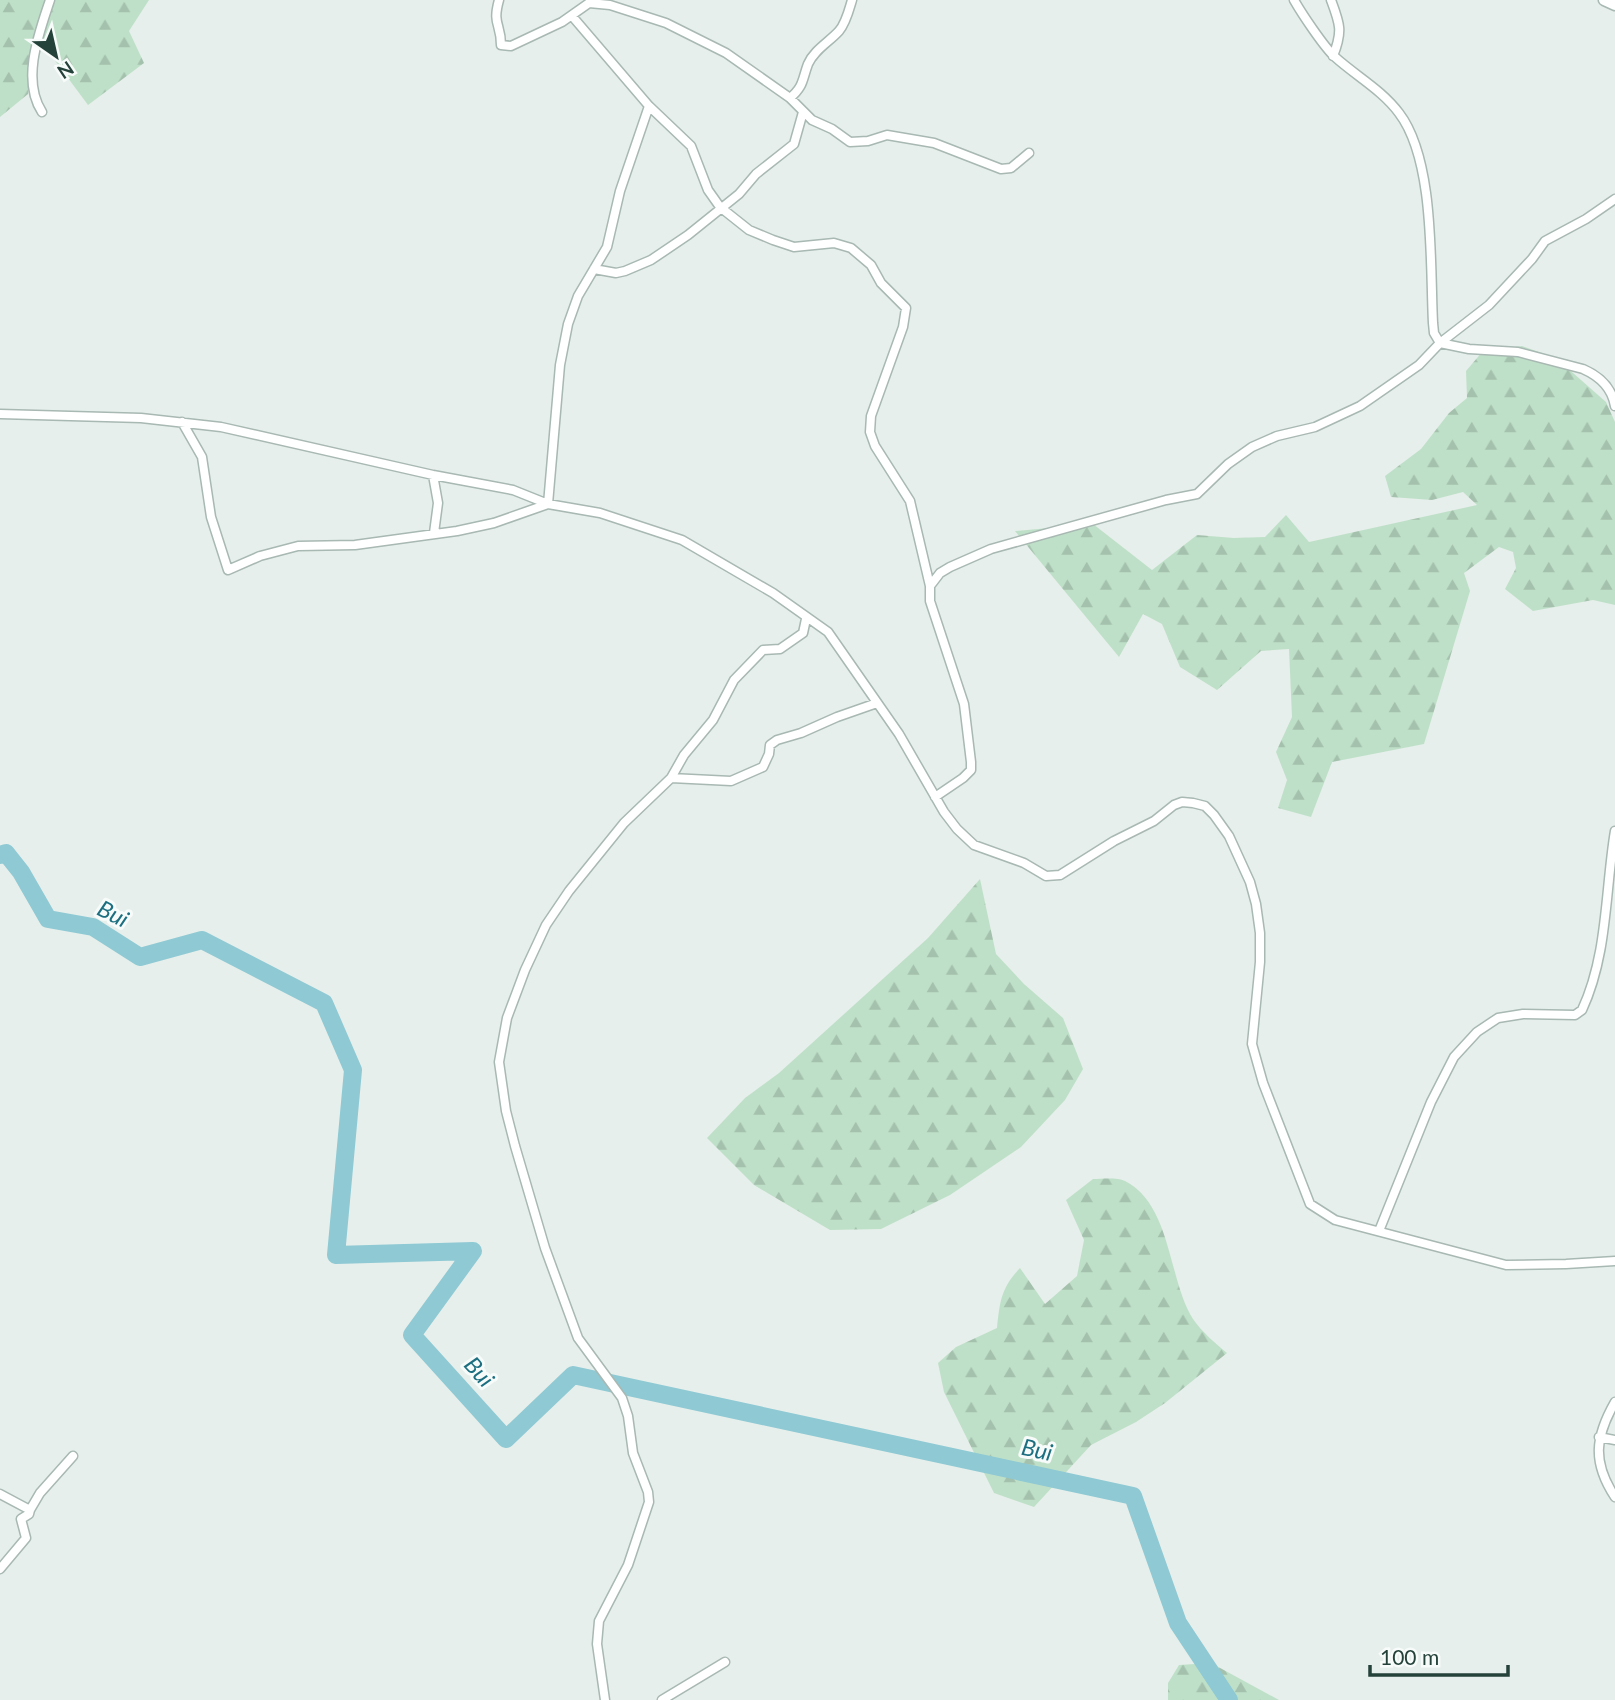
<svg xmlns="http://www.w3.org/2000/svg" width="1615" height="1700" viewBox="0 0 1615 1700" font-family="Lato,sans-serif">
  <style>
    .forest { fill: url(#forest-firs) }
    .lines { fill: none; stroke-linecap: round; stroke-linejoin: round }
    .river { stroke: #8ec9d4; stroke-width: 18 }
    .minor-casing { stroke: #a8b8b2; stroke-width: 11 }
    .tertiary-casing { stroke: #a8b8b2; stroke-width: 13 }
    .minor { stroke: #fff; stroke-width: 8 }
    .tertiary { stroke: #fff; stroke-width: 10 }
    .labels { text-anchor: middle; stroke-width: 6; stroke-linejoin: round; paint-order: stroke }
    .water-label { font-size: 23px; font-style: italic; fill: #1c6f80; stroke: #f7fbf9 }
  </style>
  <defs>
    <pattern id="forest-firs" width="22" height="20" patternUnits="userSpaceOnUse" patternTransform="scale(1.75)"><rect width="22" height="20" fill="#bfe0c8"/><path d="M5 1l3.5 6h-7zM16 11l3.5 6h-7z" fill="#a4c1ad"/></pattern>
  </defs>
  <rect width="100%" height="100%" fill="#e6efeb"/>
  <path class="forest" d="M0 0H149L129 31 144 63 88 105 36 35 28 94 0 117Z
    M1522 346 1556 358 1606 402 1615 422V605L1593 600 1533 611 1505 589 1516 568 1513 552 1499 547 1464 573 1470 591 1424 744 1332 762 1311 817 1278 808 1287 780 1276 752 1292 717 1289 649 1261 651 1217 690 1180 667 1162 624 1143 614 1119 657 1015 531 1093 524 1152 570 1197 535 1234 538 1265 537 1286 515 1309 542 1477 505 1463 492 1432 500 1391 497 1385 476 1421 449 1449 413 1467 398 1466 371 1483 351Z
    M980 879 996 954 1024 984 1063 1018 1083 1069 1065 1100 1021 1147 950 1195 881 1229 830 1230 754 1185 707 1138 745 1098 779 1073 928 938Z
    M1093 1179C1102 1179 1117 1177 1125 1181 1172 1205 1168 1280 1193 1319 1202 1332 1215 1343 1227 1353L1165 1403 1136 1422 1091 1445 1034 1507 994 1493 944 1392 938 1363 956 1347 997 1328C1000 1301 1001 1288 1020 1268L1045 1304 1077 1276 1084 1240 1066 1200Z
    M1211 1663 1279 1700H1168V1683L1179 1665Z"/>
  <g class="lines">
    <path class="river" d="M0 855 6 853 21 872 48 919 93 927 140 957 202 940 324 1003 353 1070 336 1255 473 1251 412 1335 506 1439 573 1375 1133 1496 1178 1623 1229 1700"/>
    <g class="minor-casing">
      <path id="minor" d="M499 0C492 25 501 23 501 45L511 46 562 22 589 3 610 5 666 23 726 53 790 98 812 120 832 129 850 142 868 141 887 135 934 143 1001 169 1011 168 1029 153
        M1294 0C1302 14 1324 47 1335 57 1356 76 1382 90 1399 113 1435 160 1430 265 1433 323L1434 333 1440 343
        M1331 0C1340 24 1343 31 1333 56
        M572 16 649 106 691 146 708 190 720 207 749 230 773 240 794 247 834 243 851 248 871 265 881 283 906 308 903 327 871 416 870 432 875 446 910 501 930 586
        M790 98C804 86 802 80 808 64 814 50 829 42 839 31 846 23 849 10 852 0
        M42 112C21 80 39 33 50 0
        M594 269 616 273 625 271 651 260 688 235 739 194 756 174 794 144 803 112
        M1440 343 1469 349 1518 352 1583 369C1599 376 1612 388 1615 406
        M0 414 141 418 221 427 433 475 513 490 548 504 600 513 682 540 773 593 828 632 899 734 944 812 957 829 974 845 1024 863 1046 876 1060 875 1114 841 1154 821 1174 805 1182 802 1193 803 1205 806 1214 815 1229 836 1250 882 1256 904 1260 933V962L1252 1044 1263 1083 1310 1204 1335 1220 1506 1265 1566 1264 1615 1261
        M182 422 202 457 211 517 228 570 260 556 298 546 355 545 457 531 494 523 548 504 560 365 568 324 578 296 607 247 620 191 649 106
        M433 475 438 503 434 533
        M671 778 731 781 763 767 769 754 770 745 777 740 801 733 837 717 877 703
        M935 797 963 778 971 770V762L964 704 930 601V586L940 573 950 567 991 549 1166 500 1197 494 1228 464 1252 447 1277 436 1315 427 1360 406 1419 365 1440 343 1489 305 1532 259 1545 241 1586 219 1615 199
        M1379 1231 1431 1102 1454 1057 1477 1032 1498 1018 1523 1014 1575 1015 1582 1010C1608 954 1605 891 1615 831
        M1615 1402C1595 1437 1592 1462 1615 1497
        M1599 1437 1615 1440
        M0 1494 30 1510 40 1493 73 1456
        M0 1569 26 1538 21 1519 29 1514 30 1510
        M605 1700 597 1644 599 1621 628 1565 649 1502 648 1492 633 1453 628 1416 622 1398 578 1338 545 1248 515 1146 506 1111 499 1062 507 1018 525 970 546 925 569 891 624 823 671 778 684 755 713 720 734 680 763 650 780 649 803 633 806 619
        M662 1700 725 1662"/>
    </g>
    <g class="tertiary-casing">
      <path id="tertiary" d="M1604 0 1615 5"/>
    </g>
    <use href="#minor" class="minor"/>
    <use href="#tertiary" class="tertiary"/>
  </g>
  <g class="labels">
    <g class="water-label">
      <text transform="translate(113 914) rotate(27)" y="8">Bui</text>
      <text transform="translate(479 1372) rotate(48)" y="8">Bui</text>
      <text transform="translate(1037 1450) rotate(12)" y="8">Bui</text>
    </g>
  </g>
  <g transform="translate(56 56) rotate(146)" stroke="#f7fbf9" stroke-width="5" paint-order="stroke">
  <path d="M0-5L12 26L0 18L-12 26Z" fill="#24423a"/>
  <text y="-10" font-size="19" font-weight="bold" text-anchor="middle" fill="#24423a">N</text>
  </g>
  <path d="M1370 1665v10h138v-10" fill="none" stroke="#24423a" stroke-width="3.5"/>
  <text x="1380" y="1665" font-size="21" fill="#24423a" stroke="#f7fbf9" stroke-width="5" paint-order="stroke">100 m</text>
</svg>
